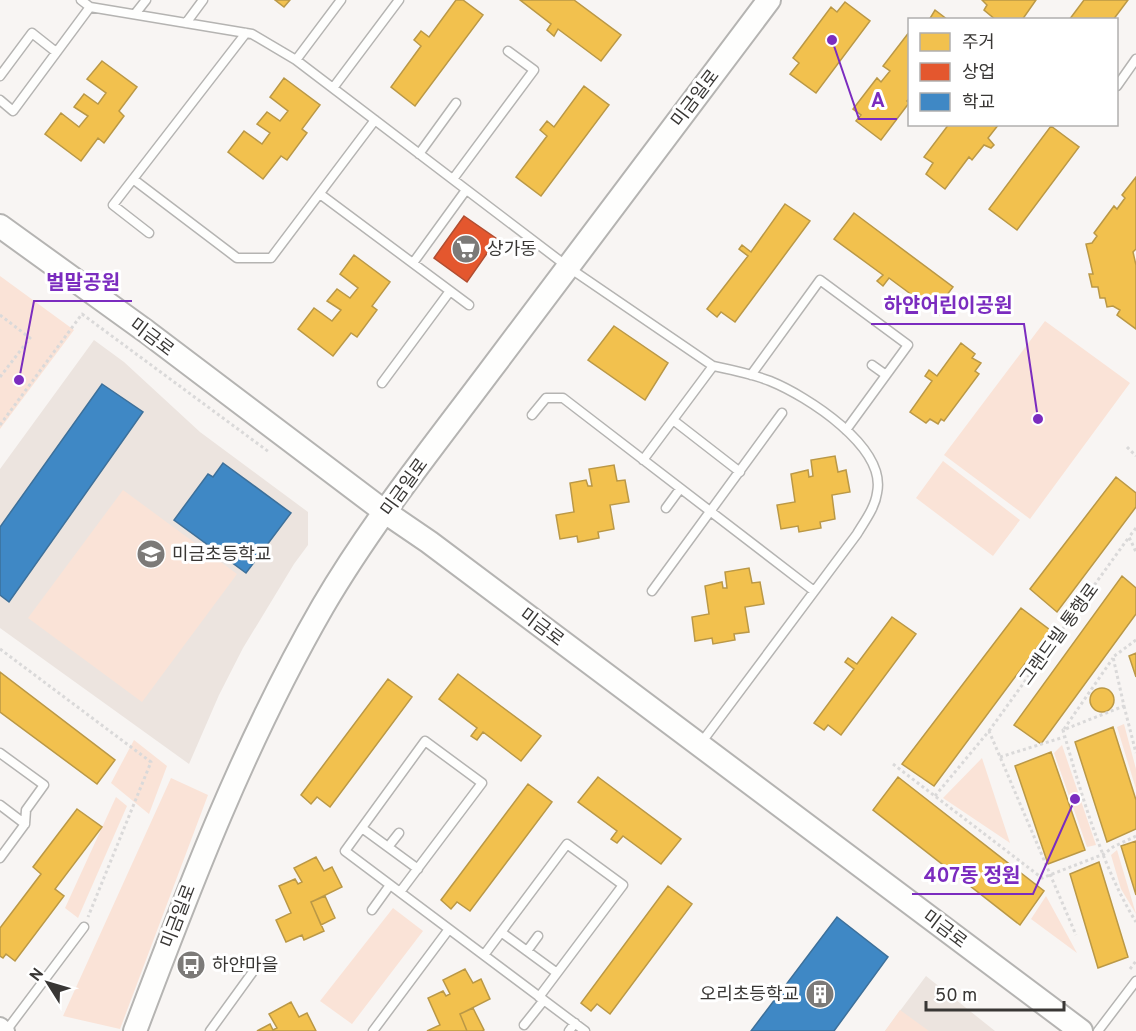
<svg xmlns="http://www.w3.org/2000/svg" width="1136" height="1031" viewBox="0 0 1136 1031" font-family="Overpass,'Noto Sans KR',sans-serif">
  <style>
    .built { fill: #ece4df }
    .green { fill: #fae3d7 }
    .homes { fill: #f2c14e; stroke: #ba9846; stroke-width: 1.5 }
    .shops { fill: #e4572e; stroke: #b14d30; stroke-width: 1.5 }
    .schools { fill: #3f88c5; stroke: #3d709a; stroke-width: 1.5 }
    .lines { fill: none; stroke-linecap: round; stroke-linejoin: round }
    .lane-casing { stroke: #b5b4b2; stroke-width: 11 }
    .street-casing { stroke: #b5b4b2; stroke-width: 20 }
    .secondary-casing { stroke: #b5b4b2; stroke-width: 26 }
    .path { stroke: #dad9d9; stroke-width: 3; stroke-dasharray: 3 3; stroke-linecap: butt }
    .lane { stroke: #fefefd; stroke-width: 8 }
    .street { stroke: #fefefd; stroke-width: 16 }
    .secondary { stroke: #fefefd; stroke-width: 22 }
    .labels { text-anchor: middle; stroke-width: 6; stroke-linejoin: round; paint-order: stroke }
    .street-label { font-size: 18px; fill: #393735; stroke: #fff }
    .poi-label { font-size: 18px; fill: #393735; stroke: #fff; text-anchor: start }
    .leader { fill: none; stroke: #7b2cbf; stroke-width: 2 }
    .callout-dot { fill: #7b2cbf; stroke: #fff; stroke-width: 2 }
    .callout-label { font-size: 20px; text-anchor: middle; font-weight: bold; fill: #7b2cbf; stroke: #fff; stroke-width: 6; stroke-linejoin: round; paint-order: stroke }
  </style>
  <rect width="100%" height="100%" fill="#f8f5f3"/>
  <path class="built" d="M94 340 124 362 200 432 308 512V545L294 564 243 648 219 695 189 764 0 628V469Z
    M926 976 995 1031H885Z"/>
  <path class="green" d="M0 276 74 330 0 429Z
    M1045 321 1130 383 1030 519 944 455Z
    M943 461 1020 520 993 556 916 498Z
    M123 490 237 574 142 702 28 618Z
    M1124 724 1136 769V789L1117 727Z
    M134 740 167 766 149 814 111 783Z
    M1062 745 1096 845 1087 847 1054 753Z
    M982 758 1010 843 943 798Z
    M171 778 208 795 120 1029 63 1016Z
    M116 797 127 806 78 918 65 908Z
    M1117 850 1136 914 1121 889 1111 855Z
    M1046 896 1077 953 1031 919Z
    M393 908 423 931 352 1024 320 1001Z
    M900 1010 929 1031H885Z"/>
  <path class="homes" d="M275 0H290L284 7Z
    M456 0H463L483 15 415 106 391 87 421 46 414 40 421 31 429 37Z
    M520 0H574L621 35 601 61 558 29 554 36 547 30 551 24Z
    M982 0H1036L1022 20H996L984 10 987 5Z
    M1084 0H1128L1113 20H1069Z
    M845 2 870 21 816 93 790 74 799 63 793 58 831 7 837 12Z
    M935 10 948 20H929Z
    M910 31V98L907 101 909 103 881 140 856 121 861 115 853 109 877 78 881 82 890 71 883 66Z
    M102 61 137 87 119 111 124 116 104 143 98 138 81 161 45 134 61 113 79 127 88 116 74 107 84 94 98 104 106 93 87 79Z
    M284 78 320 105 302 129 307 133 287 160 281 156 263 179 228 152 244 131 262 144 270 133 257 124 267 112 280 121 288 111 270 97Z
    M584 86 609 105 541 196 516 177 547 136 540 130 547 121 554 127Z
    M949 124H999L988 138 994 145 991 148 984 145 972 160 969 157 945 189 926 174 933 163 924 157Z
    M1051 126 1079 147 1017 230 989 209Z
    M1136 177V249L1133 252 1136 265V329L1117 315 1120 310 1113 306 1107 307 1105 298H1100L1098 287H1092L1089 274H1093L1086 244 1092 243 1097 236 1094 233 1114 206 1117 209 1125 198 1122 195Z
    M785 204 810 221 735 322 721 312 717 317 707 309 748 256 739 249 742 245 751 252Z
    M854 213 953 287 940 304 945 308 939 315 889 278 883 286 877 281 883 275 834 239Z
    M354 255 390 282 372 306 377 310 357 337 351 333 333 356 298 329 314 308 332 321 341 310 327 301 337 289 350 298 358 288 340 274Z
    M614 326 668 363 645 400 588 360Z
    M961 343 975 354 972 358 981 363 975 371 979 374 944 421 941 419 938 424 930 419 926 423 910 412 932 381 925 376 929 370 937 376Z
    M835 456 838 472 846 470 850 492 832 495 835 519 820 522 821 528 799 532 798 526 781 529 777 505 795 502 791 474 808 470 809 477 813 476 811 460Z
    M614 465 617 481 625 480 629 502 610 505 614 529 598 532 599 538 578 542 577 536 560 539 556 515 574 512 570 483 586 480 588 486H592L589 469Z
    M1116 477 1136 493V507L1057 612 1030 589Z
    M749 568 752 583 760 582 764 604 745 607 749 632 734 634 735 640 713 644 712 638 695 641 692 617 709 614 705 586 722 582 723 588H727L725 572Z
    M1122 576 1136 588V614L1041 744 1014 725Z
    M1021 608 1050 630 934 786 902 764Z
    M892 617 916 634 841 735 828 725 824 730 814 723 854 669 845 662 848 658 857 664Z
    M1136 653V677L1129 656Z
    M0 672 115 760 97 784 0 712Z
    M458 674 541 736 521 761 483 732 477 740 471 736 477 728 439 699Z
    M388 679 412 697 330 807 317 797 311 804 301 795Z
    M1090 700a12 12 0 1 1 24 0a12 12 0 1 1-24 0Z
    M1113 727 1136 800V829L1107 842 1075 742Z
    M1051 752 1085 850 1048 864 1015 766Z
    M598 777 681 839 661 864 623 836 617 843 611 839 617 831 578 802Z
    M898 777 1044 891 1020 925 873 810Z
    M528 784 552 802 470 911 457 902 451 909 441 900Z
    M77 809 102 827 55 889 64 896 15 961 6 954 3 958 0 956V928L41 874 33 867Z
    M1136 841V895L1121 846Z
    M316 857 324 871 332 867 342 887 311 902 324 931 304 940 302 935 286 942 276 920 291 913 279 886 295 879 298 884 302 882 294 868Z
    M1099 862 1128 957 1098 968 1070 874Z
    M668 886 692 904 610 1014 597 1004 591 1011 581 1003Z
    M325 896 335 918 321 925 311 902Z
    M465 969 473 983 481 979 490 999 460 1014 467 1031H427L440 1025 428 998 443 991 446 996 450 994 443 980Z
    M291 1002 299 1017 307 1013 316 1031H257L270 1024 273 1030 277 1028 269 1014Z
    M473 1008 484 1030 482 1031H467L460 1014Z"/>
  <path class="shops" d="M464 216 497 239 467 282 434 258Z"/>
  <path class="schools" d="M102 384 143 412 9 602 0 595V527Z
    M223 463 291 513 246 573 174 520 208 474 213 477Z
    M837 917 888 957 834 1031H751Z"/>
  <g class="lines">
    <g class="lane-casing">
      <path id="lane" d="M81 0 90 7 252 34 296 60 568 267 713 366C732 370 752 374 770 381 807 396 887 447 877 493 875 508 864 522 857 534L701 743
        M135 14 146 0
        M186 23 203 0
        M296 60 341 0
        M0 76 32 33 56 52
        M1117 86 1136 59
        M333 88 399 0
        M0 100 13 111 90 7
        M419 154 456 103
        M133 179 237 258H271L375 120
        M453 179 534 70 508 51
        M320 194 469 305
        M149 233 113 205 246 33
        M413 263 466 190
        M872 365 886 375
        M751 375 820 280 908 345 846 430
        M382 383 450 291
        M532 415 546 398H563L814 591
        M673 420 740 472
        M643 460 713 366
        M666 508 680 489
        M652 591 782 413
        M0 753 44 785 26 810 25 824
        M0 805 25 824 0 858
        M362 828 418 869
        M388 847 399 833
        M400 892 482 783 425 741 345 851 585 1031
        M372 910 390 885
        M501 932 557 973
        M527 951 538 936
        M484 955 567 844 623 885 539 997
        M524 1025 544 1000
        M6 1031 84 927
        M210 1031 252 973
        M373 1031 449 929
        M569 1031 575 1023
        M1098 1031 1136 981"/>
    </g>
    <g class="street-casing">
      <path id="street" d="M0 1026 6 1031"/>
    </g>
    <g class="secondary-casing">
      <path id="secondary" d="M0 226 147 332 385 512 429 542 1081 1031
        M135 1031C190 885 245 741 323 606 371 524 432 448 489 372 582 248 676 124 769 0"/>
    </g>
    <path class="path" d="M0 315 30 338 0 377
      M0 425 82 314 269 452
      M1127 447 1136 456
      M1136 528 1129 537 1136 552
      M1136 640 1113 657 1124 706 1063 730C1081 793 1102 867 1136 922
      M0 649 151 762 88 917
      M1124 706 1136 753
      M1064 729 1113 658
      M989 731 1129 537
      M1000 757 1064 737
      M893 764 1042 878 1104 854 1113 847 1136 836
      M935 796 989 731 1076 935
      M1130 969 1136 961"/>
    <use href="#lane" class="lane"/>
    <use href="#street" class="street"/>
    <use href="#secondary" class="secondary"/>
  </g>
  <defs>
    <g id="supermarket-disc" transform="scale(1.5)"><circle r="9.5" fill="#7c7a78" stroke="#fff"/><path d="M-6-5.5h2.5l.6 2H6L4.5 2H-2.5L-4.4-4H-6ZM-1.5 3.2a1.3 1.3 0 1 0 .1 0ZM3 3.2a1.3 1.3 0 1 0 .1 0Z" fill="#fff"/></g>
    <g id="school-disc" transform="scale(1.5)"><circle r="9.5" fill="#7c7a78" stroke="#fff"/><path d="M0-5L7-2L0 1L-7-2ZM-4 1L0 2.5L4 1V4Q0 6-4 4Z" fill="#fff"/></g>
    <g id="bus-disc" transform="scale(1.5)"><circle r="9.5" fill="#7c7a78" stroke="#fff"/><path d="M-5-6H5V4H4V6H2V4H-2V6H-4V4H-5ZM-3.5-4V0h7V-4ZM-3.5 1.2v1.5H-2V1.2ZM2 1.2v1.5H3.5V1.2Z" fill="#fff"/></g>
    <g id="building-disc" transform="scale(1.5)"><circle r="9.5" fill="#7c7a78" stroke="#fff"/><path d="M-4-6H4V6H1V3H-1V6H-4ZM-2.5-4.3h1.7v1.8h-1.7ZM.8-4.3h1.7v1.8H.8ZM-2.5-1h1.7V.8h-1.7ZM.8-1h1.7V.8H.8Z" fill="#fff"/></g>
  </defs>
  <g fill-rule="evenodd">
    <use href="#supermarket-disc" x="466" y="249"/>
    <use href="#school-disc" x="151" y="554"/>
    <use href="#bus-disc" x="191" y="965"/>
    <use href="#building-disc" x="820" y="994"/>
  </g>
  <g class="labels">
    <g class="street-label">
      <text transform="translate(695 98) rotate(-53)" y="6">미금일로</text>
      <text transform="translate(152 337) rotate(37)" y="6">미금로</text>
      <text transform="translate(404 487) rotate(-54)" y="6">미금일로</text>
      <text transform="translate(542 627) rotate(37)" y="6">미금로</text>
      <text transform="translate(1059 634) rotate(-54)" y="6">그랜드빌 통행로</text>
      <text transform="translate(178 916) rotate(-69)" y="6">미금일로</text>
      <text transform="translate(945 929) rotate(37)" y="6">미금로</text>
    </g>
    <g class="poi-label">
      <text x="487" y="255">상가동</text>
      <text x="172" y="560">미금초등학교</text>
      <text x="212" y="971">하얀마을</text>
      <text x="799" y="1000" text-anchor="end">오리초등학교</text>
    </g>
  </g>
  <path class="leader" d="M832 40L859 119H897M19 380L34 301H132M1038 419L1024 324H871M1075 799L1033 894H912"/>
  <g class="callout-dot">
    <circle cx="832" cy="40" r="6"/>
    <circle cx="19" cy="380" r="6"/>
    <circle cx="1038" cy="419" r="6"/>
    <circle cx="1075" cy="799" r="6"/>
  </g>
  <g class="callout-label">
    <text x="878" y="107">A</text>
    <text x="83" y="289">벌말공원</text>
    <text x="948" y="312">하얀어린이공원</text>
    <text x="972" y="882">407동 정원</text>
  </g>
  <rect x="908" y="18" width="210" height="108" fill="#ffffff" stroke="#b0afae" stroke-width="1.5"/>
  <rect x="920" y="33" width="30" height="18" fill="#f2c14e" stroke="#b0afae" stroke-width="1.5"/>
  <text x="962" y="48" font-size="18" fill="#393735">주거</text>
  <rect x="920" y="63" width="30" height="18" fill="#e4572e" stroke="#b0afae" stroke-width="1.5"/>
  <text x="962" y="78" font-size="18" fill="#393735">상업</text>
  <rect x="920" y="93" width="30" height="18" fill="#3f88c5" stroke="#b0afae" stroke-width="1.5"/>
  <text x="962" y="108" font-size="18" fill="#393735">학교</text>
  <g transform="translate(48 983) rotate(307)" stroke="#ffffff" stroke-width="4.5" paint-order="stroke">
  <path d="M0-4.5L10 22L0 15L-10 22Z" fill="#393735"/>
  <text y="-9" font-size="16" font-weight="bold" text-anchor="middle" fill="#393735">N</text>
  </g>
  <path d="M926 1001v9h138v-9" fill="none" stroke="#393735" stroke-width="3"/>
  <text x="935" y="1001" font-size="18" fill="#393735" stroke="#ffffff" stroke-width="4.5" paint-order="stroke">50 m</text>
</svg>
